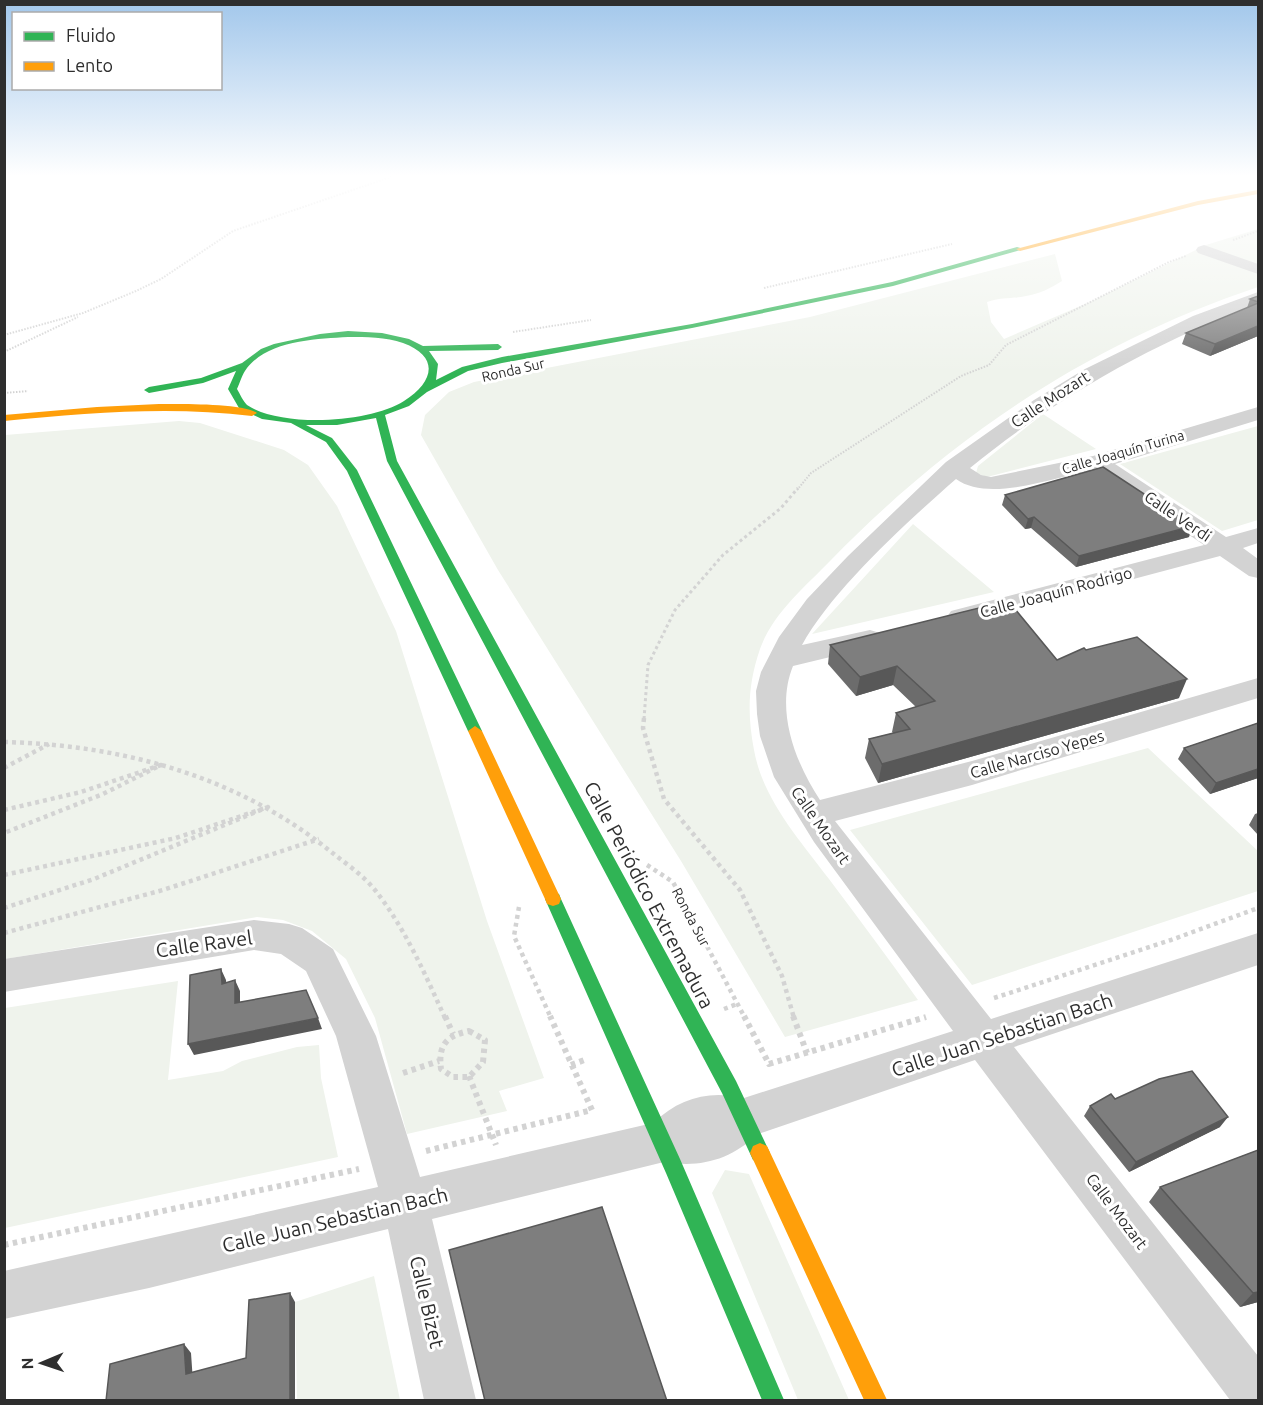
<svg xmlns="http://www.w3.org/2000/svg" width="1263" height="1405" viewBox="0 0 1263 1405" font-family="Ubuntu,sans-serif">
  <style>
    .green { fill: #eff3ec }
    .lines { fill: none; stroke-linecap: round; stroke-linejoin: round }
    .path-far3 { stroke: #d3d3d3; stroke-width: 2; stroke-dasharray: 1.5 1.5; stroke-linecap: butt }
    .path-far2 { stroke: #d3d3d3; stroke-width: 3; stroke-dasharray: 3 3; stroke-linecap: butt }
    .path-far1 { stroke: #d3d3d3; stroke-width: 4.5; stroke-dasharray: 4 4; stroke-linecap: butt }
    .path { stroke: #d3d3d3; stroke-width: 6; stroke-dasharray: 4.5 4.5; stroke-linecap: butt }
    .street { fill: #d3d3d3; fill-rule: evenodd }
    .fast { fill: #30b455; fill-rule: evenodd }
    .slow { fill: #ff9f0a; fill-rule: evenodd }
    .wall { fill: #6c6c6c }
    .shaded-wall { fill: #585858 }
    .building { fill: #7e7e7e; stroke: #585858; stroke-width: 1.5 }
    .labels { text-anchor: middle; stroke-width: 6; stroke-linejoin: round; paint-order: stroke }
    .far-street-label { font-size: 14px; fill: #2e2e2e; stroke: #fff }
    .street-label { font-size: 16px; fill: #2e2e2e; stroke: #fff }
    .near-street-label { font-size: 20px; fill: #2e2e2e; stroke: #fff }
  </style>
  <rect width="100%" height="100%" fill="#fff"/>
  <path class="green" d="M1258 229V287C1091 343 954 434 831 560 805 587 773 613 760 649 748 684 747 714 754 750 763 800 800 840 829 879 859 919 889 959 918 1000L785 1037 681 861 498 570 421 435 425 415 449 392 474 382 810 317 1055 254 1062 281C1051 288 1039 294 1026 296 1013 299 1001 297 987 302L991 322 1004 339 1092 301 1206 245Z
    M1043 414 1096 449 987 477 976 473 978 466Z
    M179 421 200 423 284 450 308 465 337 506 396 631 487 921 544 1078 499 1091 507 1111 407 1134 375 1018 346 959 312 931 283 920 257 917 5 959V435Z
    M1258 426V520L1222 531 1120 464Z
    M913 524 994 592 812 634Z
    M1148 748 1258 851V891L972 985 850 830Z
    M178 981 168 1080 223 1071 242 1061 297 1047 319 1045 321 1078 338 1157 5 1228V1008Z
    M725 1170 749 1174 849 1400H798L712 1193Z
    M374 1276 400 1400H297L295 1302Z"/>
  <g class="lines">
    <path class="path-far3" d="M1233 240 1258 231
      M764 288 952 244
      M513 332 591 320
      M4 335 83 313 136 291 161 279 233 231 391 177
      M4 352 78 317
      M4 393 28 391
      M797 490 811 473 961 376 989 365 1006 345 1169 262 1186 256"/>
    <path class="path-far2" d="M644 719 648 665 675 610 723 555 781 508 798 488"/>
    <path class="path-far1" d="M644 718 643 728 664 799 740 890 782 976 794 1018
      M4 742C122 745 237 776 330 851 345 863 363 875 375 890 405 928 425 974 445 1018
      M4 768 49 744
      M4 810 81 792 161 765 103 794 4 833
      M647 865 673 882 745 1018
      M4 875 176 838 268 807 94 879 4 908
      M519 907 514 936 551 1018
      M4 933 163 890 319 839
      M994 998 1171 940 1258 908
      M724 1009 737 1004"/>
    <path class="path" d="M445 1016 453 1034
      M744 1016 769 1064 926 1017
      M793 1016 807 1053
      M469 1031 485 1040 483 1062 469 1077H453L441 1069C438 1045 446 1036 469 1031Z
      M571 1065 587 1059
      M403 1073 439 1061
      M469 1076 496 1145
      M426 1151 592 1110 550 1016
      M4 1245 359 1169"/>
    <path class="street" d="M1204 245 1258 264V274L1198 253 1196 250 1198 247Z
      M1258 292V303C1153 344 1058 396 970 468L981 475 991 477 1093 456 1258 407V420L1115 464 1226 537 1258 528V543L1243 548 1258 559V578L1249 576 1220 556 961 625 951 623 947 617 951 611 1204 545 1093 470C1055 477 989 503 956 479 908 521 832 590 802 645L870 630 880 633 884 639 880 645 793 666C775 710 795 762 820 800L972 761 1258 678V698L972 785 835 821 991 1019 1258 933V965L1014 1047 1258 1356V1400H1230L975 1060 758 1134C730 1160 701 1168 664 1162L432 1219 476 1400H424L388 1229 149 1288 4 1319V1271L378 1187 336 1036 306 971 281 954 254 950 4 992V959L254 920 289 924 302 928 333 949 376 1036 420 1177 653 1123C680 1098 708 1090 744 1098L953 1031 814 842 774 777 760 736 757 714 756 691 761 672 779 637 807 599 848 556 946 462 1034 400 1085 369 1193 316Z"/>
    <path class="fast" d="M1017 247 1024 249 893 286 692 328 502 363 468 371 427 392 409 406 385 415 397 461 736 1081 770 1153 767 1160 760 1163 753 1160 722 1093 387 461 376 418 337 425H306L332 438 357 470 482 731 480 734 475 736 468 731 347 471 326 442 291 423 262 419 239 408 228 389 236 371 203 383 149 393 144 390 149 387 201 378 242 363 261 349 274 344 320 334 348 331 382 333 409 339 423 346 498 344 502 347 498 350 429 351 438 364 436 380 462 367 502 357 692 324 892 282ZM348 337C366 337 386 337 403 343 441 357 433 383 404 401 370 423 281 428 247 405 243 401 240 394 237 389 240 383 242 374 247 368 269 340 316 339 348 337Z
      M553 892 559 894 561 899 680 1159 784 1400H762L666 1173 545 899 547 894Z"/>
    <path class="slow" d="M1258 190V194L1198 205 1020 251 1016 249 1198 201Z
      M159 404C179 404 243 403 257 413L252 416C169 406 87 413 4 421V415L97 407Z
      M475 726 482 731 561 899 559 904 553 906 547 904 545 899 468 731Z
      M760 1143 767 1146 887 1400H864L750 1153 753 1146Z"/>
  </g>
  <path class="wall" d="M1258 296V336L1210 356 1182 344 1186 333 1247 308 1250 299Z
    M1005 495 1189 537 1076 567 1031 528 1025 529 1002 505Z
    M1003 612 1057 660 1086 650 1179 698 878 783 865 758 869 739 893 733 892 732 896 713 916 707 893 685 856 696 828 664 830 645Z
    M1258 723V778L1210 794 1178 759 1184 748Z
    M1258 813V835L1249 825 1255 814Z
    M1115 1099 1220 1127 1129 1172 1084 1116 1090 1106Z
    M1258 1150V1302L1240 1307 1149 1202 1160 1187Z"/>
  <path class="shaded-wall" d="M1258 326V336L1210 356 1215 344Z
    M1034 517 1031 528 1025 529 1028 519Z
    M1193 526 1189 537 1076 567 1079 556Z
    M897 666 893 685 856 696 860 677Z
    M1187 679 1179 698 878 783 882 764Z
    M1258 769V778L1210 794 1216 783Z
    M221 969 226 980 227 995 222 984Z
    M235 980 240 991V1014L235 1003Z
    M318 1018 322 1029 194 1055 188 1044Z
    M1228 1117 1220 1127 1129 1172 1136 1162Z
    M1258 1292V1302L1240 1307 1253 1293Z
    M290 1293 295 1302V1401H290Z
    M184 1344 191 1353 193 1382 186 1374Z"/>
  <path class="building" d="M1258 296V302L1250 299Z
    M1258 303V326L1215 344 1186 333Z
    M1103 467 1193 526 1079 556 1034 517 1028 519 1005 495Z
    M995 604 1003 612 1015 609 1057 660 1084 648 1086 650 1137 637 1187 679 882 764 869 739 910 729 896 713 935 701 897 666 860 677 830 645Z
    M1258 723V769L1216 783 1184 748Z
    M221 969 222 984 235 980V1003L306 990 318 1018 188 1044 190 975Z
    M1192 1071 1228 1117 1136 1162 1090 1106 1111 1094 1115 1099 1159 1079Z
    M1258 1150V1292L1253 1293 1160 1187Z
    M602 1207 667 1401H485L449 1250Z
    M290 1293V1401H106L110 1364 184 1344 186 1374 246 1358 249 1300Z"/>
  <linearGradient id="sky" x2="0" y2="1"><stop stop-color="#a2c7eb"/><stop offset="0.47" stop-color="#fff"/><stop offset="1" stop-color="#fff" stop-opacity="0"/></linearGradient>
  <rect width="1263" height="374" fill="url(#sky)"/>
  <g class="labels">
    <g class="far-street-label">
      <text transform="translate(513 370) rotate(-13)" y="5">Ronda Sur</text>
      <text transform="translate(1123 452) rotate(-16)" y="5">Calle Joaquín Turina</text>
      <text transform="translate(691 917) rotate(62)" y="5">Ronda Sur</text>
    </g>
    <g class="street-label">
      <text transform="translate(1050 399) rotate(-33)" y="6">Calle Mozart</text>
      <text transform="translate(1178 516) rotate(34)" y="6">Calle Verdi</text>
      <text transform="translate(1056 592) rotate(-15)" y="6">Calle Joaquín Rodrigo</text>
      <text transform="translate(1037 754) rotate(-16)" y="6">Calle Narciso Yepes</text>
      <text transform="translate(821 825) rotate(55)" y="6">Calle Mozart</text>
      <text transform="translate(1117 1211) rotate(53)" y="6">Calle Mozart</text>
    </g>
    <g class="near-street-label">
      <text transform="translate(649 895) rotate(62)" y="7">Calle Periódico Extremadura</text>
      <text transform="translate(204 944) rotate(-8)" y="7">Calle Ravel</text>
      <text transform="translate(1002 1035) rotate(-18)" y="7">Calle Juan Sebastian Bach</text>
      <text transform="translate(335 1220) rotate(-13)" y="7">Calle Juan Sebastian Bach</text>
      <text transform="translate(427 1302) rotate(77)" y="7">Calle Bizet</text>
    </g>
  </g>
  <rect width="1263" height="1405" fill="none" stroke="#2e2e2e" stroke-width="12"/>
  <rect x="12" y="12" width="210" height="78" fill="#ffffff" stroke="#ababab" stroke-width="1.5"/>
  <rect x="24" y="32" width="30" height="9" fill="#30b455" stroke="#ababab" stroke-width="1.5"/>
  <text x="66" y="42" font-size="18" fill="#2e2e2e">Fluido</text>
  <rect x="24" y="62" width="30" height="9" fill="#ff9f0a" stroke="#ababab" stroke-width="1.5"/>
  <text x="66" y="72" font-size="18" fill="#2e2e2e">Lento</text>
  <g transform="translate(42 1363) rotate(268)" stroke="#ffffff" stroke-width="4.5" paint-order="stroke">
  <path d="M0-4.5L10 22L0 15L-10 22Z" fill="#2e2e2e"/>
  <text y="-9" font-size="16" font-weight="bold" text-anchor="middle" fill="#2e2e2e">N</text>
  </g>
</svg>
